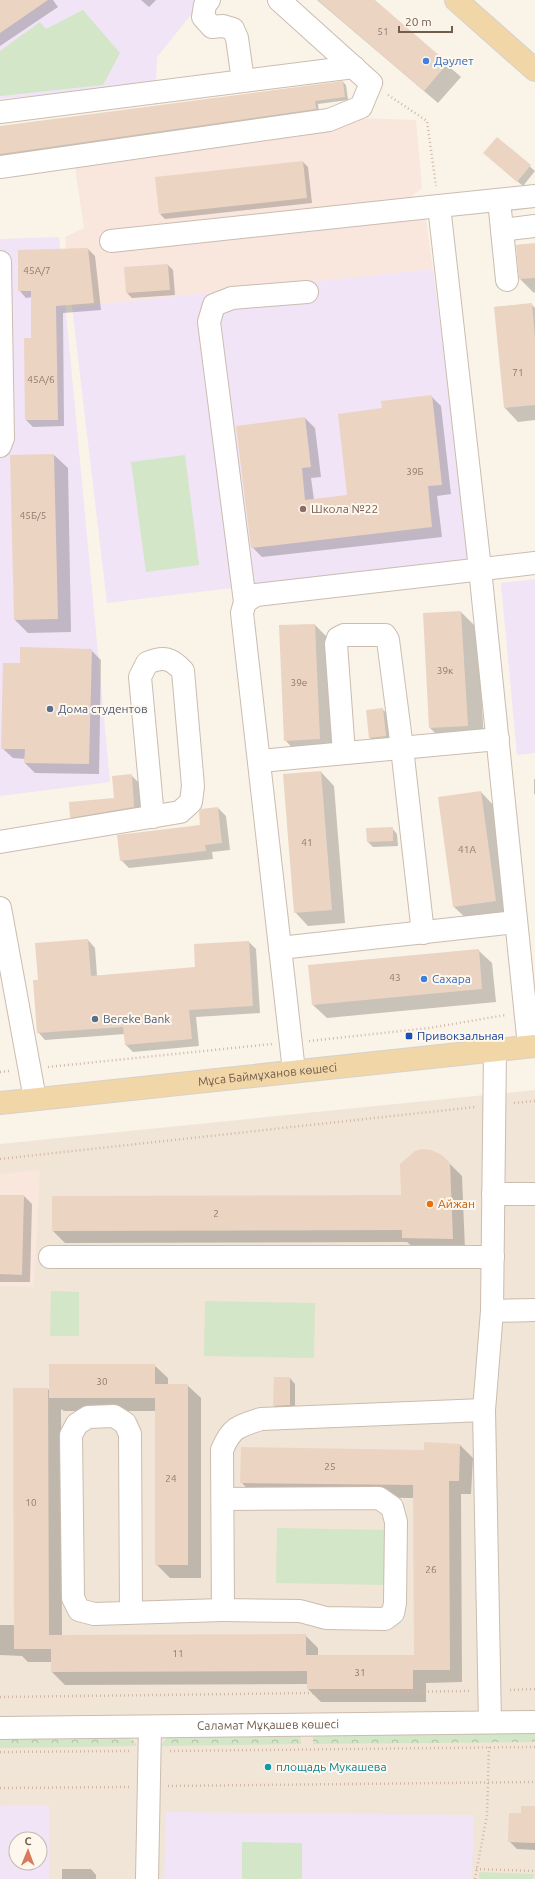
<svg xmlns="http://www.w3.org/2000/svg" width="535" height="1879" viewBox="0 0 535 1879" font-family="Ubuntu,sans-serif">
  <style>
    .residential { fill: #f1e5d7; fill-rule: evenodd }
    .commercial { fill: #f9e6dd }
    .education { fill: #f0e4f6; fill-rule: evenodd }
    .forest { fill: url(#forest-crowns) }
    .green { fill: #d3e6c7 }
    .shadow { fill: #0003 }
    .building { fill: #ecd4c2 }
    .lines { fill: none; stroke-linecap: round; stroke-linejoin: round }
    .minor-casing { stroke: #cbbcaf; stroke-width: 24 }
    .major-casing { stroke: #d7d1cd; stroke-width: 24 }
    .path { stroke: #d1b7a5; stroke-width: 2.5; stroke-dasharray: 1 3; stroke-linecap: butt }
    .minor { stroke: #fff; stroke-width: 22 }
    .major { stroke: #f1d7a7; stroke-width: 22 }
    .shop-dot { fill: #3f7fe0; stroke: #fdf7ee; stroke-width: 1.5 }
    .education-dot { fill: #8d6e63; stroke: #fdf7ee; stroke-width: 1.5 }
    .service-dot { fill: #5c6f8a; stroke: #fdf7ee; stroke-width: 1.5 }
    .transit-dot { fill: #1a4fb4; stroke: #fdf7ee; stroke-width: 1.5 }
    .food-dot { fill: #e8710a; stroke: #fdf7ee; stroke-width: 1.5 }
    .culture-dot { fill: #0f9aa8; stroke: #fdf7ee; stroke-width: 1.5 }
    .labels { text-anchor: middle; stroke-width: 4; stroke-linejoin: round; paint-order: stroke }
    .number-label { font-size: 10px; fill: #907a6b }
    .shop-label { font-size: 12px; fill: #366cbe; stroke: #fdf7ee; text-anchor: start }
    .education-label { font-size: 12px; fill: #785e54; stroke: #fdf7ee; text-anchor: start }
    .service-label { font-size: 12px; fill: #4e5e75; stroke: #fdf7ee; text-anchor: start }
    .transit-label { font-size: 12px; fill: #164399; stroke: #fdf7ee; text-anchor: start }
    .street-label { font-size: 12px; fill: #715c4e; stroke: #fdf7ee }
    .food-label { font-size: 12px; fill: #c56008; stroke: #fdf7ee; text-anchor: start }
    .culture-label { font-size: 12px; fill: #0d838f; stroke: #fdf7ee; text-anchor: start }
  </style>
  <defs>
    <pattern id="forest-crowns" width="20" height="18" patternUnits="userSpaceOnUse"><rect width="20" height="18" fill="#d3e6c7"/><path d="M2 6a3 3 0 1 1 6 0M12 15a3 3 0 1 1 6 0" fill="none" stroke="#b0bea4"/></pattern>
  </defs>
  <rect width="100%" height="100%" fill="#faf3e8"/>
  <path class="residential" d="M535 1090V1879H0V1144ZM16 1839H40V1863H16Z"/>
  <path class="commercial" d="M358 118 416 120 422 188 412 196 413 211 426 220 433 269 72 307 65 237 84 228 75 167Z
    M40 1170 34 1287 0 1286V1174Z"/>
  <path class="education" d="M0 0H203L157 57 156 84 0 99Z
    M59 237 110 782 0 796V239Z
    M433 269 470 559 107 603 72 307Z
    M535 579V753L517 755 501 583Z
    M49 1805V1879H0V1806ZM16 1839H40V1863H16Z
    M166 1812 474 1815 472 1879H164Z"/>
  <path class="forest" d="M535 1731V1742L313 1744V1733Z
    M300 1733 301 1744 161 1746 166 1738 174 1735Z
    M0 1736H124L133 1740 137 1746 0 1748Z"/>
  <path class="green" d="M83 10 120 53 103 85 0 96V51L40 22 46 29Z
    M185 455 199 565 146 572 131 462Z
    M51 1291 79 1292V1336H50Z
    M205 1301 315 1303 314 1358 204 1356Z
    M277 1528 387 1530 386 1585 276 1583Z
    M242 1842 302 1843V1879H242Z
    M479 1872 534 1874 533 1879H479Z"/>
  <path class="shadow" d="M0 0H53L58 7 0 46Z
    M141 0H156L149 7Z
    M317 0H373L461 77 438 103Z
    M343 82 346 85 348 100 318 104 319 112 0 159V127Z
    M497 138 535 171 523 186 490 158Z
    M303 162 308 167 312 203 165 219 160 214Z
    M535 244V292L534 293 520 279 517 245Z
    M88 249 95 256 101 310 63 313 64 426 33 427 26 420 32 339V297L26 298 19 290Z
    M168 265 173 270 175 295 132 298 127 293Z
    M531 304 535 308V420L518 422 505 408 495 307Z
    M431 396 441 406 451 494 437 496 442 537 262 557 252 547 305 418 315 428 321 477 311 478 314 500 349 496 383 409Z
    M54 455 68 468 71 632 28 633 15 620Z
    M461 612 478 629 484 743 446 744 430 728 424 614Z
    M315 625 331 641 336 755 301 757 285 740Z
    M91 650 101 660 99 774 35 773 25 763V759L13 758 2 748 21 664Z
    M382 709 388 714 391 741 375 743 370 738Z
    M321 772 334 786 345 923 308 926 295 912Z
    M131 775 139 783 142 815 79 825 71 817 116 799Z
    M534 779H535V795L534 793Z
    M481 792 494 806 509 915 468 920 454 907Z
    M218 808 226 816 230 850 212 852 213 859 129 868 121 860 202 826Z
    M392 828 397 834 398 846 373 847 368 842 367 829Z
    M88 940 95 948 97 976 196 968 249 942 256 949 260 1013 196 1017 199 1046 133 1052 126 1045 125 1034 45 1040 38 1032 39 981 36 944Z
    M478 950 492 963 496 1002 327 1018 313 1005Z
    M442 1156 462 1176 465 1250 415 1249 407 1242 65 1243 53 1231 402 1196Z
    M0 1196H24L32 1204 30 1282H0Z
    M154 1365 168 1378V1385H187L201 1398V1578H170L156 1564V1411H64L61 1409 62 1636 305 1635 318 1648V1656H415L414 1498 254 1496 241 1482 460 1445 473 1458 471 1494H461L462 1682 426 1683V1702H321L308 1689V1684L65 1685 52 1672V1662H28L22 1656 0 1655V1625H15L48 1389 50 1391Z
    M290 1378 295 1384V1410L280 1411 274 1406Z
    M535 1807V1850L517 1849 509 1841 522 1814Z
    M62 1869H91L96 1875V1879H62Z"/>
  <path class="building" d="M0 0H48L0 33Z
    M318 0H375L448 63 424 91Z
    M343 81 345 97 315 101 316 109 0 154V126Z
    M497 137 531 165 517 182 483 153Z
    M303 161 307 198 159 214 155 177Z
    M535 243V278L519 279 516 245Z
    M88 248 94 303 56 306 58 420H25L24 338H31V291H18V250Z
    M168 264 170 290 126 293 124 267Z
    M532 303 535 339V405L504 408 494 307Z
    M432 395 442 485 428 486 432 527 251 548 236 426 305 417 311 467 302 468 305 500 347 495 338 414 382 408 381 401Z
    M54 454 58 619 14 620 10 455Z
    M461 611 468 726 429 728 423 613Z
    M315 624 320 739 284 741 279 625Z
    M20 647 92 649 89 764 24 763 25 749H1L3 663H20Z
    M383 708 386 736 369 738 366 710Z
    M321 771 332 910 294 913 283 774Z
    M132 774 134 807 70 818 69 802 114 798 112 776Z
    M481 791 496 901 453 907 438 797Z
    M218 807 222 843 205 845 206 851 120 861 117 835 200 825 199 812 201 809Z
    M393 827V841L367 842 366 828Z
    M88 939 91 976 195 967 194 944 249 941 253 1006 189 1010 192 1039 125 1045 123 1027 37 1033 33 980H38L35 943Z
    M479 949 482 989 312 1005 308 965Z
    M421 1149 431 1150 442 1155 450 1163 453 1239 402 1238V1230L52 1231V1196L401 1195 400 1164 415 1151Z
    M0 1195H24L22 1275 0 1274Z
    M49 1364H155V1384H188V1565H155V1398H49Z
    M274 1377H290V1405L273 1406Z
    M13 1388H48L49 1635 306 1634V1655H414L413 1485 240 1483 241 1447 424 1450V1442L460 1444 459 1481H449L450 1670H413V1689H307V1671L51 1672V1649H14Z
    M521 1806H535V1843L508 1842 509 1813H521Z"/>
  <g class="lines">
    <g class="minor-casing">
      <g id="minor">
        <path d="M209 0 205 5 203 17 212 27 223 26 233 29 237 38 243 81"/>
        <path d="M0 112 354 67"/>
        <path d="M0 167 329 120 361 107 371 83 279 0"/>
        <path d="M499 200 507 280"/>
        <path d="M502 230 535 226"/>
        <path d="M111 241 439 206"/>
        <path d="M0 262 3 438 0 446"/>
        <path d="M245 602 209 322 214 305 232 298 307 292"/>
        <path d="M344 753 336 644 338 638 344 635H385L388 640 402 748 423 933"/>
        <path d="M260 761 498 739"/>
        <path d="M0 842 180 812 191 802 193 786 183 671C171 658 164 656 147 663L140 677 153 817"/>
        <path d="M0 908 35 1099"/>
        <path d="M280 948 516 922"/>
        <path d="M529 1046 480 569 439 206 535 196"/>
        <path d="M294 1071 242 613 245 602 256 595 535 563"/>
        <path d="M493 1194H535"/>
        <path d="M50 1257H493"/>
        <path d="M492 1311 535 1310"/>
        <path d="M223 1499 379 1498 392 1507 396 1522 395 1603 393 1613 385 1619 326 1618 300 1611 223 1610 222 1450C231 1428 238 1426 261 1419L484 1410"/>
        <path d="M131 1613 130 1434 125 1423 114 1416 88 1417 77 1424 71 1435 73 1598 79 1610 94 1614 223 1610"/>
        <path d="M490 1722 484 1410 492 1311 495 1050"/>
        <path id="s1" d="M0 1728 535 1722"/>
        <path d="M147 1879 150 1727"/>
      </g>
    </g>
    <g class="major-casing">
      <g id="major">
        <path d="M456 0 535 70"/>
        <path id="s2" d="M0 1103 535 1046"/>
      </g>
    </g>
    <path class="path" d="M388 95 427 121 436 186
      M309 1041 429 1028 506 1015
      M48 1067 272 1044
      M0 1072 9 1071
      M514 1103 535 1101
      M0 1159 475 1107
      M510 1690 535 1689
      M0 1697 471 1691
      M170 1751 535 1747
      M0 1752 131 1751
      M168 1786 535 1782
      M0 1788 131 1787
      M476 1869 535 1871
      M475 1879 487 1815 489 1747"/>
    <use href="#minor" class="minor"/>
    <use href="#major" class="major"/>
  </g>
  <g class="shop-dot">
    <circle cx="426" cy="61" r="4"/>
    <circle cx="424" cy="979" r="4"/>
  </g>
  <circle class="education-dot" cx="303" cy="509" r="4"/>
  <g class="service-dot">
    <circle cx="50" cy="709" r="4"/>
    <circle cx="95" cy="1019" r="4"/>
  </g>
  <rect class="transit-dot" x="405" y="1032" width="8" height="8" rx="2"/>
  <circle class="food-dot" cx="430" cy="1204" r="4"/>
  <circle class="culture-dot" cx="268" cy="1767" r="4"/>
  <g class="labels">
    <g class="number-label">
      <text x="383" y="35">51</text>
      <text x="37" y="274">45А/7</text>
      <text x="518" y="376">71</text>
      <text x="41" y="383">45А/6</text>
      <text x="415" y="475">39Б</text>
      <text x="33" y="519">45Б/5</text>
      <text x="445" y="674">39к</text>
      <text x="299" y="686">39е</text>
      <text x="307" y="846">41</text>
      <text x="467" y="853">41А</text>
      <text x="395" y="981">43</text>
      <text x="216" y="1217">2</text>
      <text x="102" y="1385">30</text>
      <text x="330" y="1470">25</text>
      <text x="171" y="1482">24</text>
      <text x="31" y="1506">10</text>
      <text x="431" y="1573">26</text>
      <text x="178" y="1657">11</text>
      <text x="360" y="1676">31</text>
    </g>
    <g class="shop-label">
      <text x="434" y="65">Дәулет</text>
      <text x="432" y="983">Сахара</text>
    </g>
    <g class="education-label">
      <text x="311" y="513">Школа №22</text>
    </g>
    <g class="service-label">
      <text x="58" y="713">Дома студентов</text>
      <text x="103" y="1023">Bereke Bank</text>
    </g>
    <g class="transit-label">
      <text x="417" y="1040">Привокзальная</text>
    </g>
    <g class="street-label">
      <text dy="4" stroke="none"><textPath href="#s2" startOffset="269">Мұса Баймұханов көшесі</textPath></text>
      <text dy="4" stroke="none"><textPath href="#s1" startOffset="268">Саламат Мұқашев көшесі</textPath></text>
    </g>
    <g class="food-label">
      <text x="438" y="1208">Айжан</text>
    </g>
    <g class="culture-label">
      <text x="276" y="1771">площадь Мукашева</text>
    </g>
  </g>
  <g transform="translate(28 1851) rotate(1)"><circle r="19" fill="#fdf7ee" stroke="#c5b9ae"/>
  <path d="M0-3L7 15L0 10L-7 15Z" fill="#d7795a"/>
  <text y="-6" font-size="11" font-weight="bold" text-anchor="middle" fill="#715c4e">С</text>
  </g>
  <path d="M399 26v6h53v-6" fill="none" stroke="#715c4e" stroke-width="2"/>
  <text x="405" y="26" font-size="12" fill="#715c4e" stroke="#fdf7ee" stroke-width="3" paint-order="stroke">20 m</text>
</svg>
